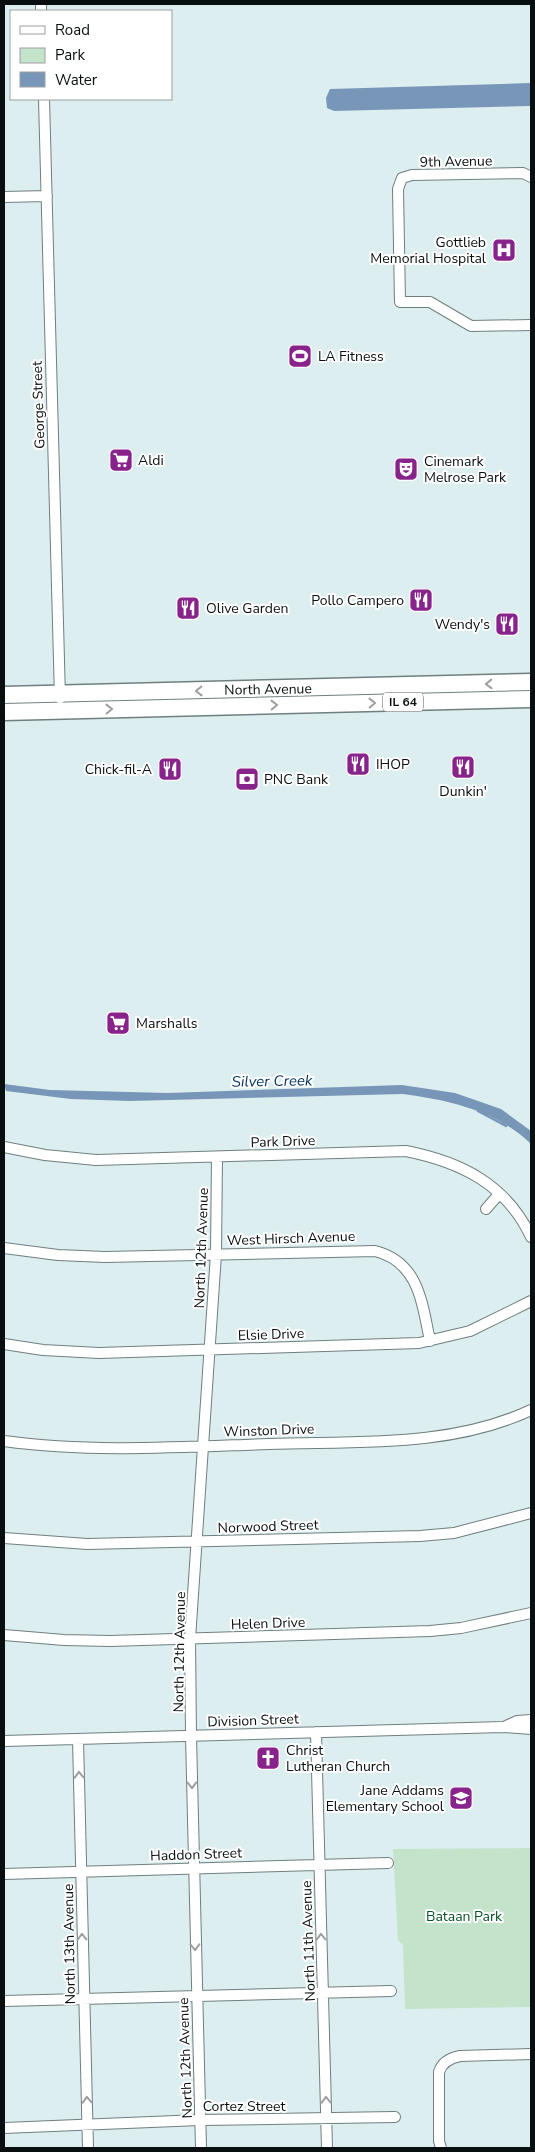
<svg xmlns="http://www.w3.org/2000/svg" width="535" height="2152" viewBox="0 0 535 2152" font-family="'Nunito Sans',sans-serif">
  <style>
    .green { fill: #c3e4cb }
    .water { fill: #7896b8 }
    .lines { fill: none; stroke-linecap: round; stroke-linejoin: round }
    .stream { stroke: #7896b8; stroke-width: 2.5 }
    .minor-casing { stroke: #6f7f80; stroke-width: 12 }
    .primary-casing { stroke: #6f7f80; stroke-width: 19 }
    .minor { stroke: #fff; stroke-width: 10 }
    .primary { stroke: #fff; stroke-width: 16 }
    .oneway { stroke: #9d9f9f }
    .labels { text-anchor: middle; stroke-width: 4; stroke-linejoin: round; paint-order: stroke }
    .shield { fill: #fff; stroke: #535758; stroke-width: 1 }
    .shield-label { font-size: 12px; font-weight: bold; fill: #090f10 }
    .street-label { font-size: 14px; fill: #090f10; stroke: #fff }
    .poi-label { font-size: 14px; fill: #090f10; stroke: #fff; text-anchor: start }
    .park-label { font-size: 14px; fill: #0b4f29; stroke: #fff }
    .water-label { font-size: 15px; font-style: italic; fill: #02305c; stroke: #fff }
  </style>
  <rect width="100%" height="100%" fill="#dceeef"/>
  <path class="green" d="M531 1848V2007L405 2009 403 1945 398 1940 393 1849Z"/>
  <path class="water" d="M531 83V106L334 111 327 108 326 98 330 89Z
    M4 1084 50 1090 168 1093 402 1085 455 1093 501 1109 531 1131V1144C497 1111 449 1100 403 1094L130 1101 71 1099 6 1091Z"/>
  <g class="lines">
    <path class="stream" d="M478 1111 506 1126"/>
    <g class="minor-casing">
      <path id="minor" d="M41 4V11
        M44 99 60 698
        M531 177 523 173 412 175 402 178 398 189 400 302H430L471 326 531 325
        M4 197 47 196
        M4 1147 45 1155 96 1160 406 1151C461 1162 506 1184 531 1237
        M486 1209 499 1194
        M4 1248 58 1255 105 1257 375 1251C419 1262 422 1303 430 1341
        M4 1344 43 1350 99 1353 419 1343 470 1331 531 1301
        M4 1441C91 1453 182 1447 269 1444 356 1441 450 1448 531 1410
        M4 1538 87 1544 420 1536 454 1533 531 1513
        M4 1635 64 1640 110 1641 430 1631 461 1628 531 1613
        M504 1727 517 1721 531 1720
        M316 1732 327 2148
        M78 1739 88 2148
        M4 1741 503 1727 531 1729
        M4 1874 388 1863
        M4 2001 391 1991
        M4 2128 200 2120 395 2117
        M201 2148 191 1736 190 1639 216 1254 217 1157
        M441 2148 439 2141V2072C442 2062 450 2058 460 2056L531 2054"/>
    </g>
    <g class="primary-casing">
      <path id="primary" d="M4 695 531 682
        M4 712 531 699"/>
    </g>
    <use href="#minor" class="minor"/>
    <use href="#primary" class="primary"/>
  </g>
  <defs><path id="oneway-chevron" d="M-2-3.5L2.5 0L-2 3.5" fill="none" stroke-width="1.6" stroke-linecap="round" stroke-linejoin="round" transform="scale(1.25)"/></defs>
  <g class="oneway">
    <use href="#oneway-chevron" transform="translate(489 684) rotate(178)"/>
    <use href="#oneway-chevron" transform="translate(199 691) rotate(179)"/>
    <use href="#oneway-chevron" transform="translate(372 703) rotate(-1)"/>
    <use href="#oneway-chevron" transform="translate(274 705) rotate(-1)"/>
    <use href="#oneway-chevron" transform="translate(109 709) rotate(-1)"/>
    <use href="#oneway-chevron" transform="translate(79 1775) rotate(-92)"/>
    <use href="#oneway-chevron" transform="translate(192 1785) rotate(89)"/>
    <use href="#oneway-chevron" transform="translate(82 1937) rotate(-91)"/>
    <use href="#oneway-chevron" transform="translate(321 1937) rotate(-92)"/>
    <use href="#oneway-chevron" transform="translate(195 1947) rotate(89)"/>
    <use href="#oneway-chevron" transform="translate(87 2100) rotate(-92)"/>
    <use href="#oneway-chevron" transform="translate(326 2100) rotate(-92)"/>
  </g>
  <defs>
    <g id="hospital-square" transform="scale(1.25)"><rect x="-9" y="-9" width="18" height="18" rx="4" fill="#88238b" stroke="#fff"/><path d="M-5-5h3v3.5h4V-5h3V5h-3V1.5h-4V5h-3Z" fill="#fff"/></g>
    <g id="stadium-square" transform="scale(1.25)"><rect x="-9" y="-9" width="18" height="18" rx="4" fill="#88238b" stroke="#fff"/><path d="M0-5a6.5 5 0 1 0 0 10a6.5 5 0 1 0 0-10ZM-3.5-1.8h7v3.6h-7Z" fill="#fff"/></g>
    <g id="supermarket-square" transform="scale(1.25)"><rect x="-9" y="-9" width="18" height="18" rx="4" fill="#88238b" stroke="#fff"/><path d="M-6-5.5h2.5l.6 2H6L4.5 2H-2.5L-4.4-4H-6ZM-1.5 3.2a1.3 1.3 0 1 0 .1 0ZM3 3.2a1.3 1.3 0 1 0 .1 0Z" fill="#fff"/></g>
    <g id="theatre-square" transform="scale(1.25)"><rect x="-9" y="-9" width="18" height="18" rx="4" fill="#88238b" stroke="#fff"/><path d="M-5-5.5Q0-4 5-5.5V0Q5 5 0 6Q-5 5-5 0ZM-3.3-2.5H-1v1.5H-3.3ZM1-2.5H3.3v1.5H1ZM-2.8 1Q0 5.5 2.8 1Z" fill="#fff"/></g>
    <g id="restaurant-square" transform="scale(1.25)"><rect x="-9" y="-9" width="18" height="18" rx="4" fill="#88238b" stroke="#fff"/><path d="M-5-6h1v4h1v-4h1v4h1v-4h1v5L-1.5 .5V6h-2V.5L-5-1ZM5-6V6H3V1.5H1.5Q1.5-4 5-6Z" fill="#fff"/></g>
    <g id="bank-square" transform="scale(1.25)"><rect x="-9" y="-9" width="18" height="18" rx="4" fill="#88238b" stroke="#fff"/><path d="M-6-4H6V4H-6ZM0-2.3a2.3 2.3 0 1 0 0 4.6a2.3 2.3 0 1 0 0-4.6Z" fill="#fff"/></g>
    <g id="church-square" transform="scale(1.25)"><rect x="-9" y="-9" width="18" height="18" rx="4" fill="#88238b" stroke="#fff"/><path d="M-1.2-6h2.4v3.5h3.3v2.4h-3.3V6h-2.4V-.1h-3.3v-2.4h3.3Z" fill="#fff"/></g>
    <g id="school-square" transform="scale(1.25)"><rect x="-9" y="-9" width="18" height="18" rx="4" fill="#88238b" stroke="#fff"/><path d="M0-5L7-2L0 1L-7-2ZM-4 1L0 2.5L4 1V4Q0 6-4 4Z" fill="#fff"/></g>
  </defs>
  <g fill-rule="evenodd">
    <use href="#hospital-square" x="504" y="250"/>
    <use href="#stadium-square" x="300" y="356"/>
    <use href="#supermarket-square" x="121" y="460"/>
    <use href="#theatre-square" x="406" y="469"/>
    <use href="#restaurant-square" x="421" y="600"/>
    <use href="#restaurant-square" x="188" y="608"/>
    <use href="#restaurant-square" x="507" y="624"/>
    <use href="#restaurant-square" x="358" y="764"/>
    <use href="#restaurant-square" x="463" y="767"/>
    <use href="#restaurant-square" x="170" y="769"/>
    <use href="#bank-square" x="247" y="779"/>
    <use href="#supermarket-square" x="118" y="1023"/>
    <use href="#church-square" x="268" y="1758"/>
    <use href="#school-square" x="461" y="1798"/>
  </g>
  <g class="labels">
    <rect class="shield" x="383" y="692.5" width="40" height="19" rx="4"/>
    <g class="shield-label">
      <text x="403" y="706">IL 64</text>
    </g>
    <g class="street-label">
      <text transform="translate(456 161) rotate(-1)" y="5">9th Avenue</text>
      <text transform="translate(38 405) rotate(-92)" y="5">George Street</text>
      <text transform="translate(268 689) rotate(-1)" y="5">North Avenue</text>
      <text transform="translate(283 1141) rotate(-2)" y="5">Park Drive</text>
      <text transform="translate(291 1238) rotate(-2)" y="5">West Hirsch Avenue</text>
      <text transform="translate(201 1248) rotate(-88)" y="5">North 12th Avenue</text>
      <text transform="translate(271 1334) rotate(-2)" y="5">Elsie Drive</text>
      <text transform="translate(269 1430) rotate(-2)" y="5">Winston Drive</text>
      <text transform="translate(268 1526) rotate(-2)" y="5">Norwood Street</text>
      <text transform="translate(268 1623) rotate(-2)" y="5">Helen Drive</text>
      <text transform="translate(179 1652) rotate(-89)" y="5">North 12th Avenue</text>
      <text transform="translate(253 1720) rotate(-2)" y="5">Division Street</text>
      <text transform="translate(196 1854) rotate(-2)" y="5">Haddon Street</text>
      <text transform="translate(308 1941) rotate(-92)" y="5">North 11th Avenue</text>
      <text transform="translate(69 1944) rotate(-91)" y="5">North 13th Avenue</text>
      <text transform="translate(185 2058) rotate(-92)" y="5">North 12th Avenue</text>
      <text x="244" y="2111">Cortez Street</text>
    </g>
    <g class="poi-label">
      <text x="486" y="247" text-anchor="end">Gottlieb<tspan x="486" dy="16">Memorial Hospital</tspan></text>
      <text x="318" y="361">LA Fitness</text>
      <text x="138" y="465">Aldi</text>
      <text x="424" y="466">Cinemark<tspan x="424" dy="16">Melrose Park</tspan></text>
      <text x="404" y="605" text-anchor="end">Pollo Campero</text>
      <text x="206" y="613">Olive Garden</text>
      <text x="490" y="629" text-anchor="end">Wendy's</text>
      <text x="376" y="769">IHOP</text>
      <text x="152" y="774" text-anchor="end">Chick-fil-A</text>
      <text x="264" y="784">PNC Bank</text>
      <text x="463" y="796" text-anchor="middle">Dunkin'</text>
      <text x="136" y="1028">Marshalls</text>
      <text x="286" y="1755">Christ<tspan x="286" dy="16">Lutheran Church</tspan></text>
      <text x="444" y="1795" text-anchor="end">Jane Addams<tspan x="444" dy="16">Elementary School</tspan></text>
    </g>
    <g class="park-label">
      <text x="464" y="1921">Bataan Park</text>
    </g>
    <g class="water-label">
      <text transform="translate(272 1081) rotate(-1)" y="5">Silver Creek</text>
    </g>
  </g>
  <rect width="535" height="2152" fill="none" stroke="#090f10" stroke-width="10"/>
  <rect x="10" y="10" width="162" height="90" fill="#ffffff" stroke="#9d9f9f"/>
  <rect x="20" y="26" width="25" height="8" fill="#ffffff" stroke="#9d9f9f"/>
  <text x="55" y="35" font-size="15" fill="#090f10">Road</text>
  <rect x="20" y="48" width="25" height="15" fill="#c3e4cb" stroke="#9d9f9f"/>
  <text x="55" y="60" font-size="15" fill="#090f10">Park</text>
  <rect x="20" y="72" width="25" height="15" fill="#7896b8" stroke="#9d9f9f"/>
  <text x="55" y="85" font-size="15" fill="#090f10">Water</text>
</svg>
